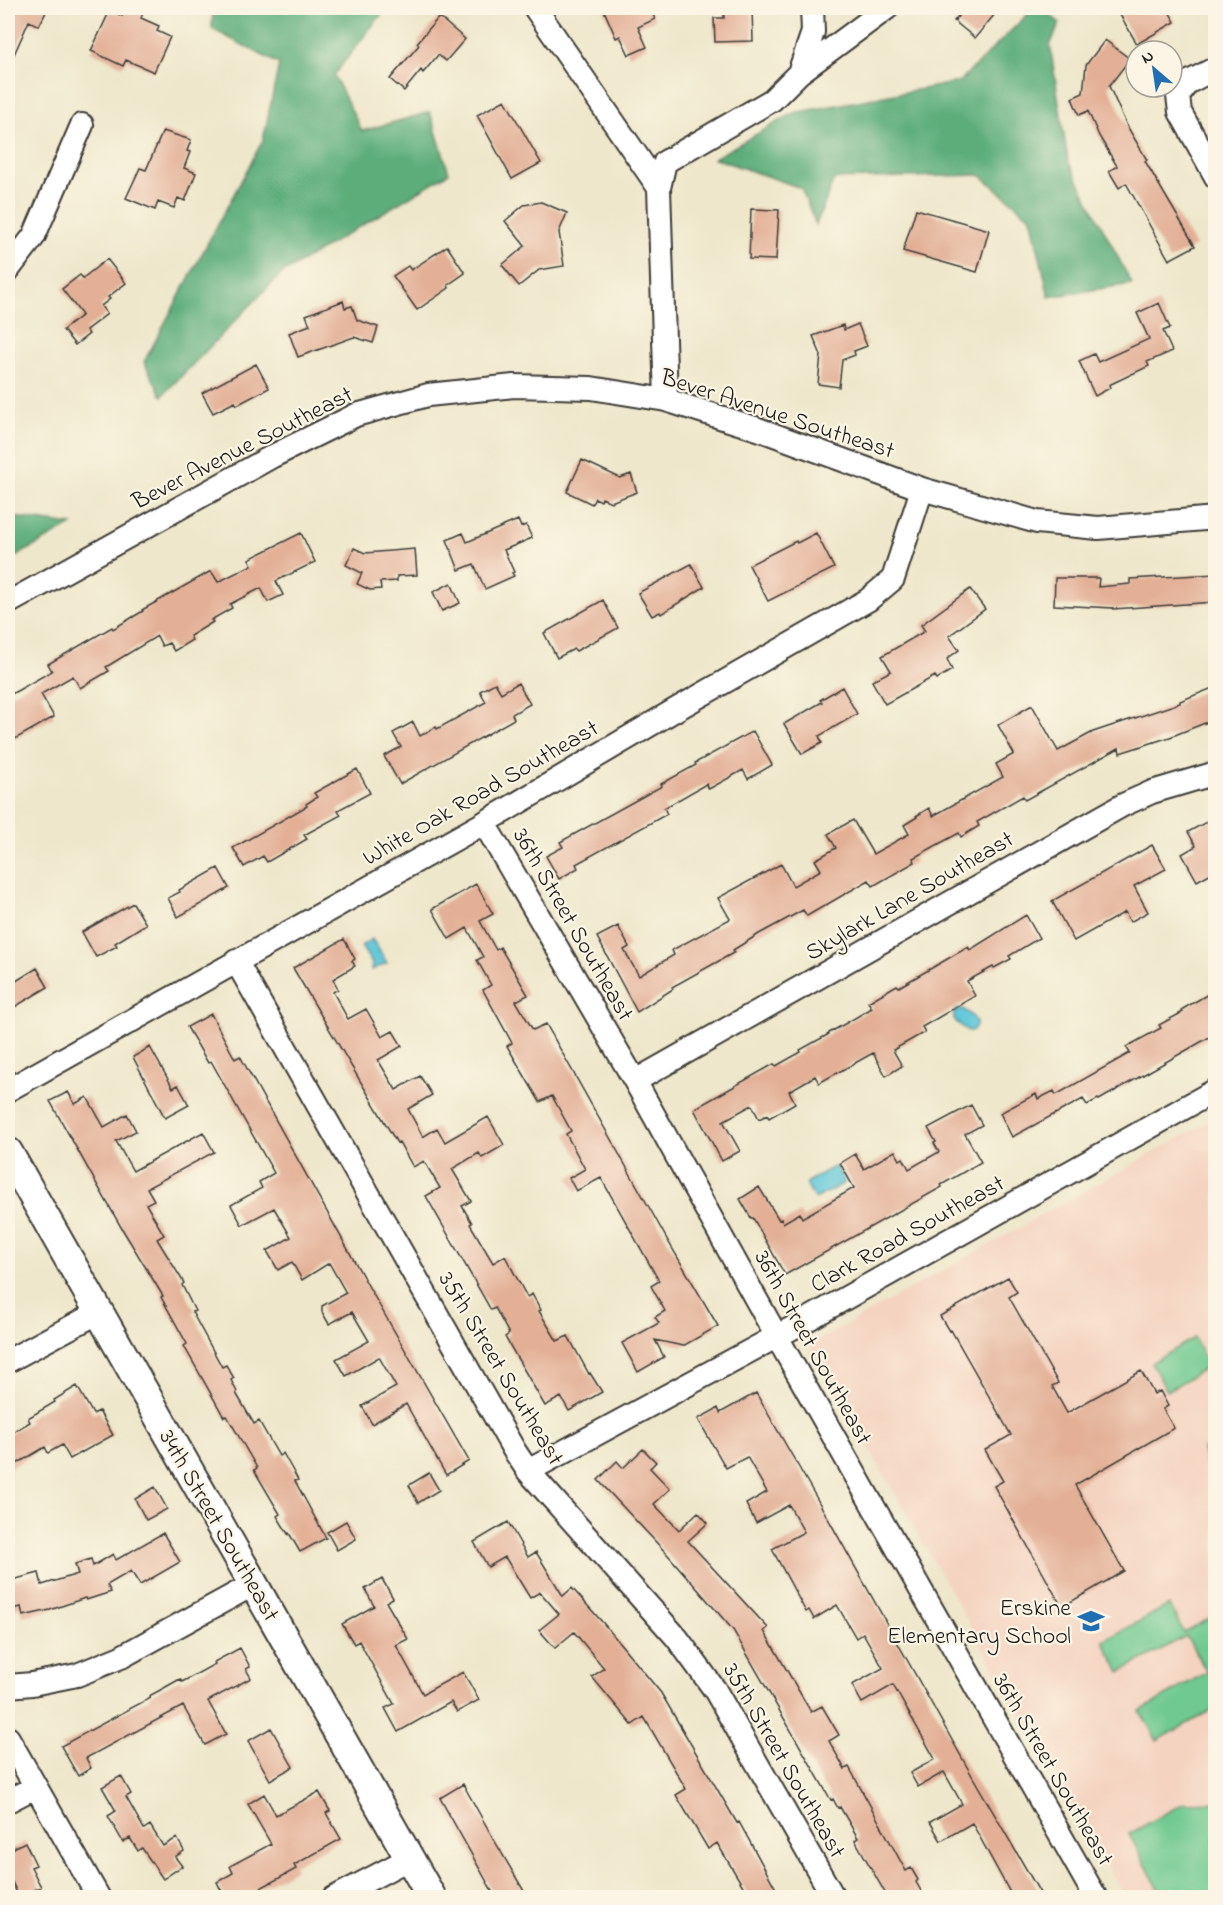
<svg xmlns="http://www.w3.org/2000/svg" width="1223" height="1905" viewBox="0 0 1223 1905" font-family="'Indie Flower',sans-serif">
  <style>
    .built { fill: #f4d3c0 }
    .green { fill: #70c990; stroke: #467256; stroke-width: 1.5 }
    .forest { fill: #5cad7a; stroke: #3c644b; stroke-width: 1.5 }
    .water { fill: #5ec8d9; stroke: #3d727a; stroke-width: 1.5 }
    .building { fill: #e3b097 }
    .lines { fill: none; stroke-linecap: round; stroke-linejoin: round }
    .minor-casing { stroke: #3c3a36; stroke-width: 26 }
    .tertiary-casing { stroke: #3c3a36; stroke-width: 32 }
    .minor { stroke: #fff; stroke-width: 22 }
    .tertiary { stroke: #fff; stroke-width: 28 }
    .labels { text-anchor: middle; stroke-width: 4.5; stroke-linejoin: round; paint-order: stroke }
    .street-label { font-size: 24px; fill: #1c1c1c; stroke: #fcf5e5 }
    .poi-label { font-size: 24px; fill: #1c1c1c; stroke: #fcf5e5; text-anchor: end }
  </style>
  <rect width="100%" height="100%" fill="#fcf5e5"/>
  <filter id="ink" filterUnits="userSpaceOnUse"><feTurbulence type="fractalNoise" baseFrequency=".0167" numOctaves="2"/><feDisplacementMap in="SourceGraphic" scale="12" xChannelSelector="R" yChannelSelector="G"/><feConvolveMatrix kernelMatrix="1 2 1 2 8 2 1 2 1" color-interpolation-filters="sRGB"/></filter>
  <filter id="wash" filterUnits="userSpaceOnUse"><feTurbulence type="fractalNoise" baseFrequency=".008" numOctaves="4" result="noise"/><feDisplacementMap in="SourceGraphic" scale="24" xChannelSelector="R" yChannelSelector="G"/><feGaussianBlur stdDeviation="1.35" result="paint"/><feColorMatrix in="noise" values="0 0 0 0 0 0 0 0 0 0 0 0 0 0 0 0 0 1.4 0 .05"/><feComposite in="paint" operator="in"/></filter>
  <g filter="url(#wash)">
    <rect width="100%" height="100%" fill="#eee7cb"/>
    <path class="built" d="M1215 1118V1897H1125L810 1345Z"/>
    <path class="green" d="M1194 1338 1209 1366 1167 1391 1151 1363Z
      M1215 1441V1494L1203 1449Z
      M1169 1605 1184 1632 1215 1616V1708L1157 1741 1140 1711 1207 1672 1186 1636 1120 1672 1103 1641Z
      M1215 1802V1897H1163L1129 1834 1184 1803Z"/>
    <path class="forest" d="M213 8H382L384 11 334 75 362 131 430 112 449 173 281 274 162 396 144 362 263 140 279 64 212 29Z
      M1034 8H1041L1060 23 1050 45 1068 161 1132 284 1049 297 1031 218 980 175 834 179 816 225 801 188 714 158 794 113 959 82Z
      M8 516 72 525 8 561Z"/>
    <path class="water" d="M372 939 387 963 372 970 371 967 373 965 361 946Z
      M958 1009H963C971 1015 983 1023 971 1031L966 1030 954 1020V1012Z
      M834 1167 837 1168 844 1180V1183L817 1198H814L807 1185V1182Z"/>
    <g id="blocks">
      <path class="building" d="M8 8H48L39 26 29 21 8 68Z
        M126 8H132L143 13 141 18 159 26 157 31 170 37 154 72 126 60 123 66 91 51 110 10 122 16Z
        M603 8H650L655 19 638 27 647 47 629 55 620 36 616 38Z
        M724 8H752L753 41 715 42 714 18H724Z
        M965 8H1000L975 38 954 21Z
        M1116 8H1167L1175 22 1137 44Z
        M439 17 465 39 446 61 438 55 423 73 421 70 404 91 390 79 419 45 417 43Z
        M1105 40 1130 59 1109 86 1127 126 1147 160 1145 161 1195 246 1169 260 1126 183 1119 188 1109 171 1117 166 1099 136 1088 111 1079 115 1072 98 1083 93 1086 65Z
        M505 100 541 163 512 179 477 115Z
        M163 131 191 140 187 151 190 152 184 168 196 173 185 201 178 198 174 208 158 202 155 210 126 198 140 168 146 170Z
        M541 202 567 213 559 232 564 266 539 270 519 286 502 265 525 246 505 221 524 205Z
        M751 209 779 210 776 260 749 259Z
        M916 209 989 230 977 272 903 251Z
        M447 246 465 273 448 285 449 288 417 310 393 276 408 266 411 270Z
        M107 259 126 283 108 297 110 299 101 306 107 314 86 330 89 334 75 345 63 330 82 315 62 289 80 275 83 278Z
        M343 301 345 308 352 306 357 320 378 327 373 343 354 337 298 357 289 333 310 325 306 315Z
        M1159 303 1170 328 1163 331 1172 351 1147 362 1149 366 1109 385 1110 388 1095 396 1079 361 1094 354 1098 362 1149 339 1137 313Z
        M858 324 867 346 854 351 855 355 842 360 839 387 818 384 821 355 813 336 843 325 844 330Z
        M256 364 269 388 237 405 235 402 213 413 202 393Z
        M582 460 620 478 631 474 637 492 611 502 602 498 601 501 595 498 592 504 567 492Z
        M518 520 521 527 526 525 532 538 504 550 514 572 512 573 514 576 485 589 474 564 459 570 447 540 463 533 467 542Z
        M301 533 315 562 276 581 283 595 268 602 261 588 230 604 232 608 211 620 213 622 190 636 192 640 174 651 169 643 162 646 157 636 106 667 109 671 80 688 73 676 41 694 54 717 8 743V696L52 671 48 664 112 627 113 629 143 611 142 610 211 571 218 582 252 565 249 559Z
        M816 533 834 568 768 601 749 565 796 541 797 543Z
        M354 548 365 553 415 549 417 575 397 576V581L380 582 381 589 370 590 357 584 362 573 346 565Z
        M691 564 704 587 661 614 660 612 652 616 638 593Z
        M1215 574V602L1113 609V608L1054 605 1055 578H1099L1098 587 1130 584V579Z
        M451 583 460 603 442 611 433 592Z
        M970 589 985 609 949 636 959 650 947 659 952 670 937 679 935 676 885 704 872 681 891 671 882 656 925 631 921 625Z
        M603 600 618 628 576 651 574 649 557 658 544 633Z
        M495 683 501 693 518 683 530 704 512 714 514 719 400 784 384 756 401 747 393 733 413 722 420 736 436 727 437 729 486 702 480 691Z
        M842 687 857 714 819 736 822 743 802 754 784 724 822 702 820 700Z
        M1215 687V719L1170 737 1120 753 1119 748 1025 800 1023 796 977 822 979 826 961 837 959 833 913 858 915 862 873 886 869 880 807 916 803 910 759 934 733 950 735 952 672 987 673 989 637 1012 597 937 618 926 629 947 624 950 639 976 674 955 672 950 730 919 718 898 781 864 793 886 821 870 815 860 836 848 828 834 853 820 873 854 909 834 904 825 917 817 916 816 929 808 933 816 1003 777 996 764 1014 754 998 725 1032 705 1058 751 1093 732 1180 703V701Z
        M753 731 772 765 748 779 743 770 709 789 706 784 664 808 667 814 576 864 578 868 559 879 546 856 563 847 560 842 662 786 661 784 696 765 695 763Z
        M357 769 370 793 338 810 341 815 304 835 307 839 267 862 263 856 244 867 233 848 307 806 306 804 317 797 314 793Z
        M1210 820 1215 829V871L1197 881 1182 854 1196 846 1188 832Z
        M1152 845 1166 869 1134 886 1148 912 1130 922 1125 912 1074 941 1052 901Z
        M218 868 229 888 178 917 168 898 180 892 179 890Z
        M476 884 493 914 480 921 496 950 500 947 528 995 516 1001 533 1030 546 1024 668 1241 718 1326 683 1346 655 1340 664 1357 638 1372 622 1343 659 1323 655 1317 665 1311 651 1286 659 1281 601 1178 576 1191 569 1178 585 1169 566 1134 571 1131 552 1096 540 1102 507 1046 512 1043 483 990 491 985 477 960 483 957 467 928 449 939 432 909Z
        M133 903 146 924 115 943 117 946 96 957 82 932Z
        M1026 915 1039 938 1009 956 1011 959 994 968 993 967 967 981 975 996 922 1027 925 1032 893 1050 902 1066 886 1076 873 1053 819 1083 815 1076 789 1091 795 1103 769 1118 767 1115 759 1119 752 1105 723 1121 740 1151 722 1161 694 1109 774 1064 776 1066 801 1052 800 1050 829 1034V1033L872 1008 868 1002 897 985 899 987 968 947 970 950Z
        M344 939 355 959 352 961 355 966 333 979 338 989 333 992 348 1019 366 1009 382 1037 393 1031 402 1046 378 1060 396 1090 420 1076 432 1095 408 1109 423 1137 437 1128 445 1142 488 1117 504 1145 482 1158 479 1153 452 1169 471 1201 462 1206 472 1223 470 1224 493 1263 505 1256 527 1297 532 1294 541 1310 539 1311 557 1341 568 1336 589 1374 590 1373 602 1392 569 1411 561 1397 545 1406 505 1337 509 1334 495 1308 491 1310 426 1196 440 1188 424 1161 413 1167 399 1142 397 1143 293 968Z
        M37 968 48 987 8 1011V986Z
        M1215 990V1034L1099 1100 1098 1099 1087 1105 1083 1099 1012 1137 1000 1113 1036 1094 1038 1099 1054 1091 1056 1095 1130 1053 1126 1047 1161 1028 1159 1025 1183 1012 1181 1010Z
        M211 1014 235 1059 240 1056 370 1289 469 1461 446 1475 406 1404 372 1424 362 1406 396 1387 379 1357 346 1376 336 1359 369 1341 352 1312 329 1324 322 1312V1306L346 1293 329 1263 302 1280 292 1262 278 1270 267 1251 291 1237 274 1208 242 1225 231 1205 262 1188 259 1182 274 1173 211 1061 208 1063 187 1027Z
        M150 1047 173 1088 178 1085 189 1105 165 1118 133 1057Z
        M68 1092 75 1104 87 1097 104 1127 127 1114 136 1131 116 1141 133 1171 203 1132 214 1152 147 1188 154 1200 146 1204 164 1235 157 1239 184 1283 182 1285 195 1311 192 1312 222 1367 226 1365 234 1378 231 1380 237 1392 236 1393 254 1424 259 1421 279 1456 283 1453 298 1480 295 1481 326 1538 300 1552 289 1533 288 1534 277 1516 280 1514 254 1470 257 1468 227 1416 224 1417 184 1346 187 1344 161 1297 163 1296 121 1227 50 1101Z
        M971 1105 982 1125 965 1134 981 1162 941 1185 942 1187 785 1275 753 1218H751L740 1199 759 1187 779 1220 781 1219 783 1223 800 1213 802 1218 854 1188 840 1163 855 1154 864 1169 895 1151 900 1160 903 1158 909 1169 939 1152 934 1143 936 1142 928 1128Z
        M1008 1277 1017 1292 1009 1297 1058 1383 1052 1386 1067 1413 1141 1371 1154 1394 1160 1391 1168 1406 1163 1409 1174 1428 1075 1485 1124 1571 1062 1607 994 1486 1003 1481 985 1450 1011 1435 951 1330 949 1331 940 1316Z
        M77 1386 93 1414 99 1411 113 1435 70 1459 62 1445 48 1453 45 1447 8 1469V1435L30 1422 28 1418 55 1402 54 1400Z
        M756 1393 816 1497 971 1774 1043 1898H1013L972 1823 941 1841 930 1822 962 1804 944 1772 918 1787 910 1773 935 1759 893 1685 862 1703 852 1685 883 1668 863 1633 856 1638 837 1605 814 1619 809 1610 806 1612 772 1549 804 1532 789 1505 756 1523 746 1504 767 1492 747 1457 726 1468 698 1419 718 1408 720 1413Z
        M643 1449 656 1462 650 1468 670 1489 654 1504 679 1530 698 1512 708 1523 688 1541 768 1628 764 1631 811 1712 822 1706 839 1735 829 1741 845 1769 849 1767 906 1871 911 1868 918 1880 916 1882 925 1898H888L855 1840 858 1838 840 1807 838 1808 833 1799 831 1800 733 1630 668 1555 598 1480 617 1461 623 1468Z
        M429 1473 439 1490 418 1503 409 1485Z
        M155 1487 167 1509 146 1520 135 1499Z
        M346 1521 356 1539 337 1550 327 1532Z
        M508 1522 528 1557 536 1552 563 1596 572 1588 604 1624 661 1693 737 1823 739 1822 781 1898H750L717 1843 708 1849 676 1795 686 1789 644 1717 632 1725 592 1677 604 1668 574 1632 555 1648 539 1630 559 1614 540 1592 530 1598 505 1557 488 1567 474 1542Z
        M163 1533 180 1562 140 1585 131 1571 107 1585 111 1592 86 1600 85 1598 50 1610 23 1616 21 1607 8 1610V1581L39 1573 42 1585 78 1574 75 1564 91 1559 93 1566 113 1554 116 1560Z
        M382 1579 393 1598 386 1602 408 1639 396 1645 423 1694 463 1672 479 1700 457 1712 451 1702 398 1732 385 1708 394 1704 359 1641 354 1644 342 1624 374 1606 365 1589Z
        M240 1648 250 1667 246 1669 251 1678 208 1701 226 1734 205 1745 183 1706 86 1758 91 1768 78 1776 61 1746 150 1698 149 1696 164 1688 180 1679 182 1682 215 1664 214 1662Z
        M271 1728 293 1767 270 1780 248 1741Z
        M121 1776 131 1794 126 1797 144 1829 150 1825 163 1846 177 1838 184 1851 175 1857 182 1866 163 1879 142 1848 138 1851 130 1838 123 1842 108 1816 116 1811 102 1787Z
        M463 1784 493 1838 528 1898H496L440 1798Z
        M319 1792 330 1811 326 1813 341 1839 294 1865 296 1869 242 1898H225L217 1882 233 1873 230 1866 271 1844 248 1804 264 1794 276 1815Z
        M25 1842 36 1865 31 1867 41 1887 19 1897 8 1873V1851Z"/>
    </g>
  </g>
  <g filter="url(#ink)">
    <use href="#blocks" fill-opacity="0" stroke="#3c3a36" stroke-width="1.5"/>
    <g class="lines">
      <g class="minor-casing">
        <path id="minor" d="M535 8 659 188
          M1216 68 1187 83 1178 96 1180 112 1216 177
          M799 73 887 8
          M8 270 34 236 82 125
          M666 400 659 188 665 162 772 100 799 73 813 32 812 8
          M8 603 273 456 356 415 428 395 514 386 591 388 666 400 758 429 922 489 1037 522 1098 528 1216 518
          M484 823 635 1081 777 1337 1096 1898
          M236 961 514 1450 528 1471 677 1638 715 1690 834 1898
          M635 1081 1123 805 1152 792 1216 773
          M8 1090 484 823 675 710 868 600 893 579 922 489
          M8 1361 99 1312
          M528 1471 796 1326 1216 1090
          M8 1686 32 1684 77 1675 121 1657 254 1584
          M8 1738 99 1898
          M8 1801 35 1787
          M334 1898 410 1858"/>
      </g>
      <g class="tertiary-casing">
        <path id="tertiary" d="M8 1152 432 1898"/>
      </g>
      <use href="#minor" class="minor"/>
      <use href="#tertiary" class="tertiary"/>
    </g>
  </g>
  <defs>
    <g id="school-bare" transform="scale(2.07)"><path d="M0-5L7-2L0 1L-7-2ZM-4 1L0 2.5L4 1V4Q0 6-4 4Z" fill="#1f6fb2" stroke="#fcf5e5" stroke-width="2.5" paint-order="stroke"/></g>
  </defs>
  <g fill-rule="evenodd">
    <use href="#school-bare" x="1091" y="1621"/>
  </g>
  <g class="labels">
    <g class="street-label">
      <text transform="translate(778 413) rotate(18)" y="8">Bever Avenue Southeast</text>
      <text transform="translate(242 447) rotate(-27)" y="8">Bever Avenue Southeast</text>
      <text transform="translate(480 792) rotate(-30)" y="8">White Oak Road Southeast</text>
      <text transform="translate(909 895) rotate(-30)" y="8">Skylark Lane Southeast</text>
      <text transform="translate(574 924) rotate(60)" y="8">36th Street Southeast</text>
      <text transform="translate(907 1233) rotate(-29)" y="8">Clark Road Southeast</text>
      <text transform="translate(814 1347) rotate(61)" y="8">36th Street Southeast</text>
      <text transform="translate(502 1368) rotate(59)" y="8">35th Street Southeast</text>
      <text transform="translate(220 1525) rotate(60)" y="8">34th Street Southeast</text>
      <text transform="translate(785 1760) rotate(60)" y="8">35th Street Southeast</text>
      <text transform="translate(1054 1769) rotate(60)" y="8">36th Street Southeast</text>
    </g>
    <g class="poi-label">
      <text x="1071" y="1615">Erskine<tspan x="1071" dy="28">Elementary School</tspan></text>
    </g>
  </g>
  <rect width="1223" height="1905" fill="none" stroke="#fcf5e5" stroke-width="30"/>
  <g transform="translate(1154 69) rotate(331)"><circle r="28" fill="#fcf5e5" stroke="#a29e95" stroke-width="1.5"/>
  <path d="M0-4.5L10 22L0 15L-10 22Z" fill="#1f6fb2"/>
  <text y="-9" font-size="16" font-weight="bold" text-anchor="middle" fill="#1c1c1c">N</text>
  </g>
</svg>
